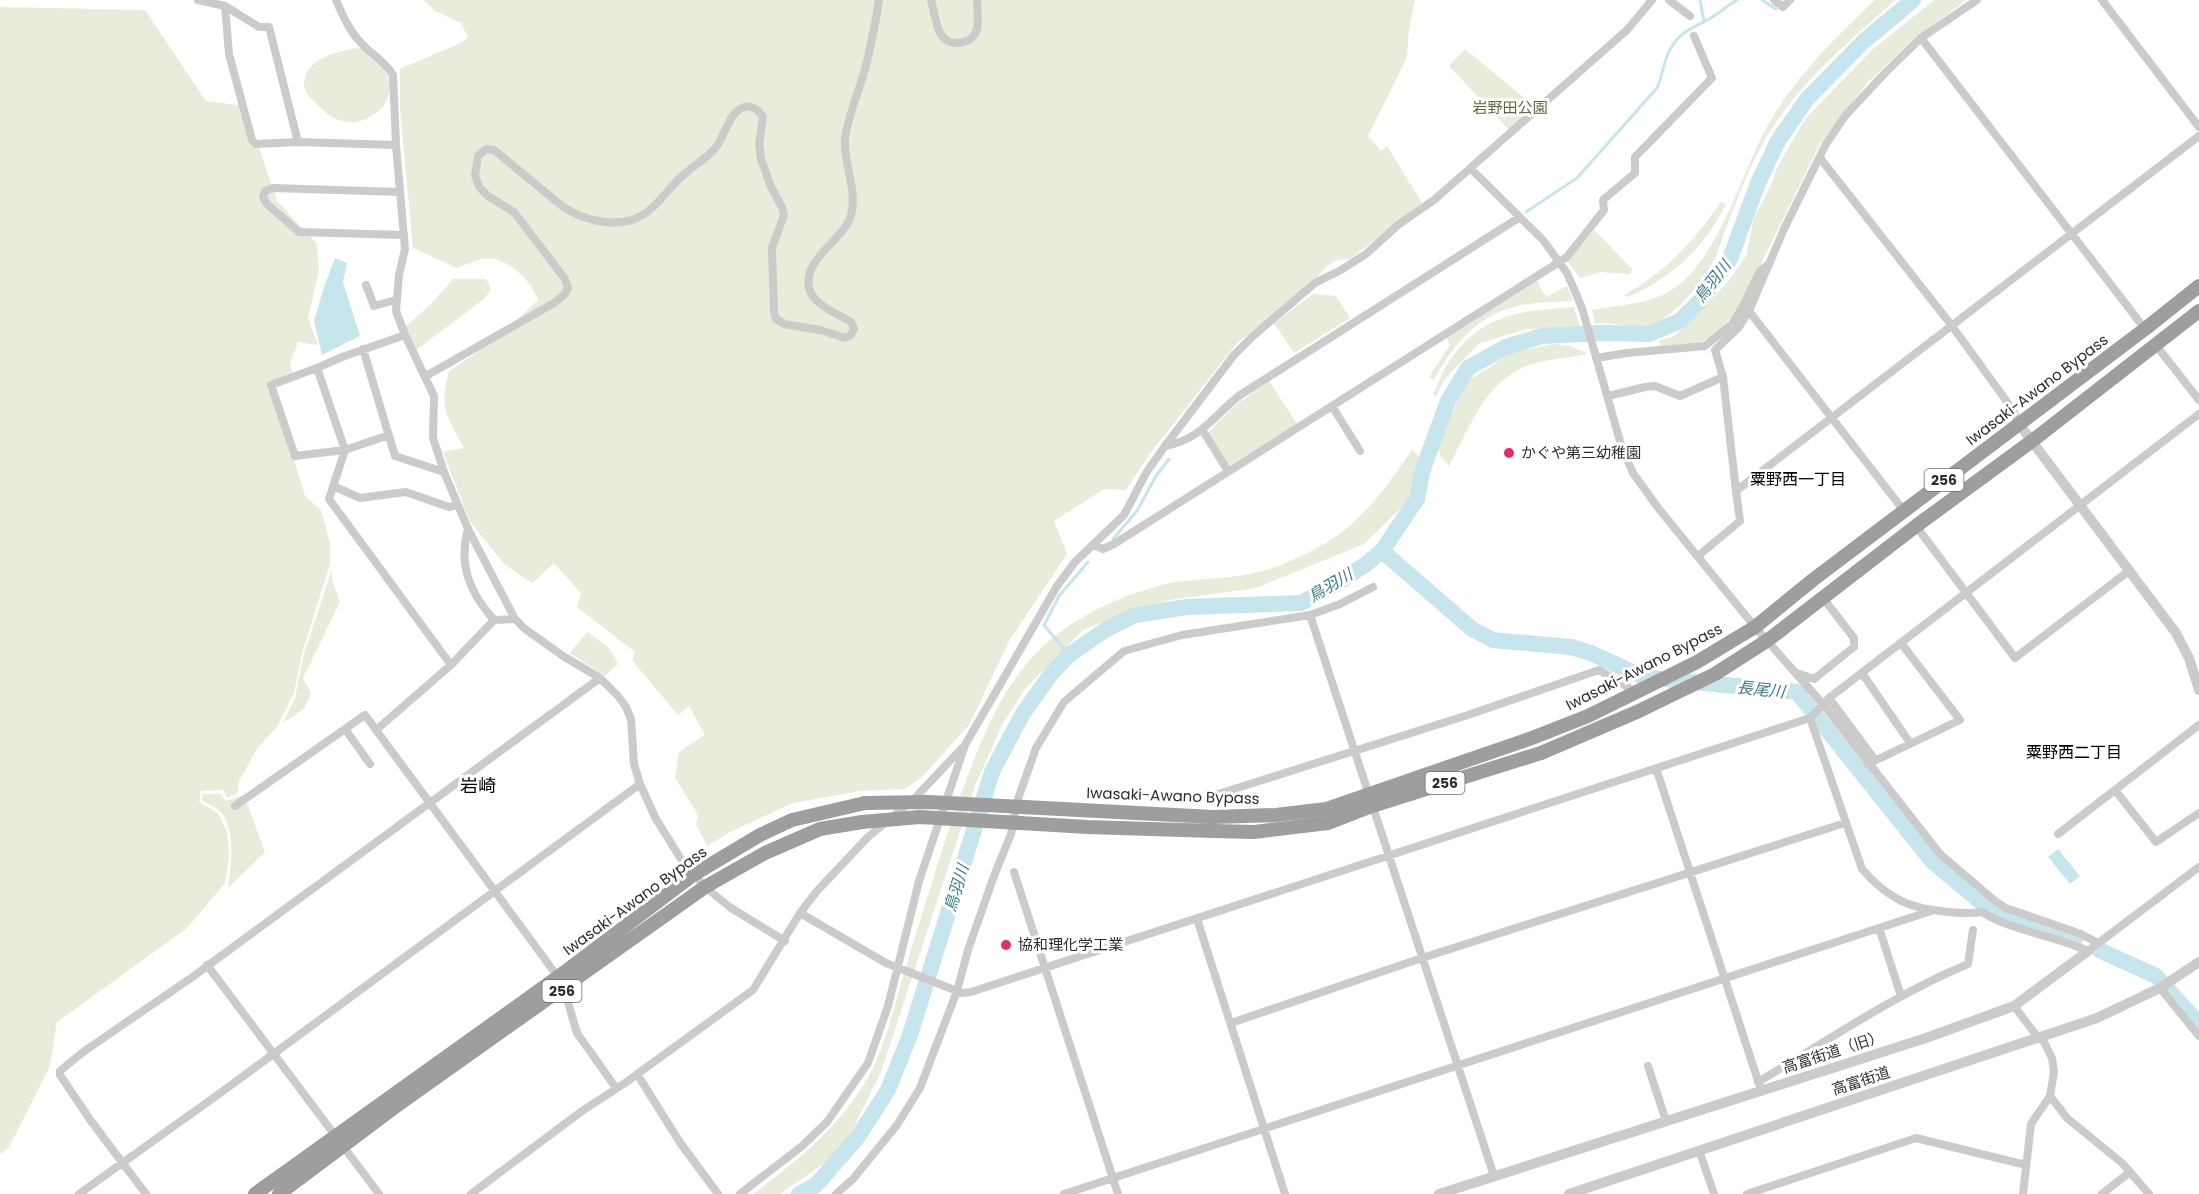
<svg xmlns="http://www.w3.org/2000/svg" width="2199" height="1194" viewBox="0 0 2199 1194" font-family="Poppins,'Noto Sans JP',sans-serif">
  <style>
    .green { fill: #e7ecdb }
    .water { fill: #c7e5ed }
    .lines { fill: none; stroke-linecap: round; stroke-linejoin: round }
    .stream { stroke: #c7e5ed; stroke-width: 3 }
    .river { stroke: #c7e5ed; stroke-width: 16 }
    .minor { stroke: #cbcbcb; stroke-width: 8 }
    .tertiary { stroke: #cbcbcb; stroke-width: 10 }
    .trunk { stroke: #9e9e9e; stroke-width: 14 }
    .trunk-bridge { stroke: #9e9e9e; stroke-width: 14 }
    .poi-dot { fill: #ea2b5d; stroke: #fff; stroke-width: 2 }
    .labels { text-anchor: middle; stroke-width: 6; stroke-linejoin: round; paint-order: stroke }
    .shield { fill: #fff; stroke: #6d6d6d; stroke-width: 1.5 }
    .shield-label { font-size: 14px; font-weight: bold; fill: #2e2e2e }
    .park-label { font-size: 15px; fill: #5a6b3a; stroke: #fff }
    .street-label { font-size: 15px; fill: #2e2e2e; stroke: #fff }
    .poi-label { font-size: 15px; fill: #2e2e2e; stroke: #fff; text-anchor: start }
    .water-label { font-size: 16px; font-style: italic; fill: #387b8c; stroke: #fff }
    .neighbourhood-label { font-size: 16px; fill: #000; stroke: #fff }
    .quarter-label { font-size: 18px; fill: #000; stroke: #fff }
  </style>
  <rect width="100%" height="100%" fill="#fff"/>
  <path class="green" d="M424 0H1415L1409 30 1407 57 1368 136 1381 151 1387 146 1422 203 1350 259 1337 260 1325 267 1308 290 1237 343 1149 455 1126 490 1104 489 1054 521 1067 554 1009 641 969 725 922 777 905 789 860 791 793 803 732 831 707 846 696 824 698 815 675 777 679 752 705 735 689 706 678 715 632 660 635 652 577 607 581 593 554 563 532 583 504 564 469 520 443 452 464 448C446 413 439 411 449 371L498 338 538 300C532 281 506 255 484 259 475 260 465 265 457 268L413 248 400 108V69L463 42 468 37 461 23 435 11Z
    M1875 0H1895C1849 42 1800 82 1767 136 1749 166 1737 201 1724 233 1721 241 1719 251 1715 258 1701 283 1679 312 1653 325 1635 334 1614 319 1595 324L1592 310C1613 306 1635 305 1655 298 1715 279 1739 175 1768 125 1795 77 1835 38 1875 0Z
    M1934 0H1966L1915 39 1868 82 1820 144 1742 302C1730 319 1716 340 1693 344 1683 346 1671 346 1660 346L1659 340 1673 337 1697 314 1728 282 1746 256 1754 218 1773 181 1777 168 1805 119 1872 50Z
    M0 7 145 10 206 101 245 106 277 201 317 244 319 270 308 318 318 345 298 342 290 363 292 374 271 383 305 496 321 510 330 543V564L302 653 294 693 277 727 258 747 238 783V793L227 798 224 790 201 791 199 802 218 813 227 832 229 857 225 883 187 928 57 1022 50 1066 8 1149 0 1154Z
    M362 48C375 59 395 74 389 93 385 107 381 110 369 117 346 130 328 117 313 100 309 97 304 90 304 84 305 58 341 49 362 48Z
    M1465 49 1535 107 1509 130 1449 66Z
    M1721 202 1726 204C1705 247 1672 278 1628 297L1624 295C1667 271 1693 242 1721 202Z
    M1594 230 1632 269 1630 274 1600 272 1580 278 1568 262Z
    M453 279H486L491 289 484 299 416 350 405 327 431 304Z
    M1537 281 1546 297 1567 286 1573 301C1556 302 1539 302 1522 305 1479 313 1453 344 1434 380L1429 377 1450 345 1447 338Z
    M1313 294 1336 296 1350 318 1294 353 1274 323Z
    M1574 307 1580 327 1526 329 1478 344 1445 379 1436 396 1433 395C1439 382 1444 368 1452 357 1486 312 1523 311 1574 307Z
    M1554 344 1570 346 1588 354C1572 357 1555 359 1538 362 1487 375 1471 425 1449 466L1440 456 1438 441 1468 381 1513 352Z
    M1269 381 1297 424 1225 468 1204 437 1234 406Z
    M1412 450 1422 459 1407 502 1364 544 1256 588 1169 600 1115 617 1083 630 1024 690 1001 727 975 786 881 1072 852 1131 843 1145 826 1162 780 1194H753C795 1163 840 1126 866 1081 884 1050 892 1014 902 980 922 915 941 850 964 786 980 744 996 701 1024 667 1057 626 1105 601 1155 587 1184 578 1215 580 1245 575 1274 570 1304 556 1329 541 1364 520 1389 483 1412 450Z
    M332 569V580L340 602 303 678 311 693 304 709 283 723 295 698 304 654Z
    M587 632 609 648 618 664 605 676 570 653Z
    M203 794H221L226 801 244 795 265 852 228 888C231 864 236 835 222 813 218 808 208 804 202 800Z"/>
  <path class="water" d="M335 258 347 263 343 282 360 336 322 355 314 321 324 287Z
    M2058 849 2080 876 2070 884 2048 857Z"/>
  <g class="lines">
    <path class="stream" d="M1700 0 1704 21
      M1762 0 1776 9
      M1526 212 1577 178 1657 88C1663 75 1663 61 1671 48 1680 32 1694 27 1709 19 1718 14 1727 6 1737 0
      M1113 539 1137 511 1156 476 1169 459
      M1069 655 1044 625 1059 596 1088 562"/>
    <path class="river" d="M1382 551 1472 629 1493 640 1571 647 1591 653 1643 677 1797 692 1932 861 1981 902 2005 917 2046 928 2075 939
      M2099 950 2156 976 2199 1024
      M799 1194 816 1185 857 1138 888 1090 910 1035 992 772 1022 715 1051 674 1069 655 1105 630 1135 615 1187 607 1301 603 1333 586 1366 564 1382 551 1417 499 1422 472 1448 401 1468 368 1506 347 1542 336 1602 333 1649 334 1680 321 1700 301 1730 259 1758 183 1778 141 1807 99 1863 42 1913 0"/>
    <path class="minor" d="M198 0 225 6 259 27H269L298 142
      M336 0C344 19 351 34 366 48 376 57 386 63 393 75L396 145 405 249 399 275 396 311 405 335 434 396 433 438 444 472 468 529 515 619 525 629 563 656 600 678 618 696 626 707 631 719 634 764 640 784 656 819 681 859 705 887 731 908 785 941
      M931 0C934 10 935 23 940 33 948 48 972 46 977 29 979 20 977 9 977 0
      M1669 0 1690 16
      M1774 0 1783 7 1790 0
      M2102 0 2199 127
      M225 6 229 54 252 140 256 144 298 142 396 145
      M1921 38 2145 329
      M1820 158 1952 326 2013 410 2019 424
      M1471 169 1543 240 1567 273 1582 308 1622 448 1633 473 1659 509 1755 627 1822 703 1940 854 1995 901 2006 908 2081 934 2098 943
      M400 192 273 188 265 191 263 197 267 204 299 232 404 235
      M366 285 374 306 396 300
      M1749 311 1904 511
      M2155 344 2199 400
      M363 349 395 456 444 472
      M1596 358 1627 353 1705 346 1732 324 1743 306 1760 271 1769 264
      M317 368 271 385 295 456 345 450 389 435
      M426 376 554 303 565 294 568 288 565 279 514 212 488 196 479 187 475 175 478 156 486 149 494 150 562 206C583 220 612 228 637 218 655 210 667 190 681 177 692 166 707 159 716 147 724 137 729 115 740 109 750 103 758 109 763 117L759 144 761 159 771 187 782 207 784 215 772 248 774 312 776 319 784 324 820 330 845 338 851 335 854 329 851 322C838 314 813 305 809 288 803 257 844 241 851 215 858 191 843 163 845 138 848 117 857 96 863 76 870 52 875 25 879 0
      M1608 396 1645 387 1655 386 1680 396 1723 377
      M1332 406 1360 451
      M1203 431 1228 471
      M1165 446C1202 439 1213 416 1240 395L1520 217
      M333 486 360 498 406 492 449 507 456 505
      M1736 491 1723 377 1715 350 1739 327 1749 311 1784 229 1826 144 1845 116 1885 73 1921 38 1977 0
      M1916 526 2015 658 2130 570
      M468 529C458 565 470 593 494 620L515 619
      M1093 545 1103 549 1114 544 1567 257 1604 210 1603 200 1635 173V157L1712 78 1694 36
      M1698 556 1740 521 1736 491 2199 136
      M1310 615 1494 1176
      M451 665 494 620
      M1797 673 1814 679 1854 647V638L1823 598
      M1862 673 1910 743
      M1829 698 1875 760
      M1810 718 1862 869C1888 899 1910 909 1949 912 1961 913 1971 914 1982 912 2014 932 2054 935 2088 951L2199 867
      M345 729 370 764
      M376 730 451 665 329 499 345 450 317 368 342 357 405 335
      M1868 764 1960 720 1901 643
      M1656 768 1761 1090
      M2115 790 2156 842 2199 813
      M1212 796 1468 715 1599 670 1636 692
      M235 806 365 715 558 977
      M2058 834 2199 725
      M1014 872 1118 1194
      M800 913 886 963 962 993 971 992 1810 718 1829 698 2199 414
      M1197 919 1285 1194
      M1879 928 1901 996
      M207 965 379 1194
      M2160 988 2199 1036
      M564 989 577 1033 616 1088
      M2014 1006 2039 1039
      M1231 1023 1422 958 1845 823
      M1648 1066 1666 1121
      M637 1074 681 1144 718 1194
      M1758 1082C1827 1041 1894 995 1968 964L1973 930
      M2050 1096 2067 1118 2122 1163 2149 1194
      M1699 1150 1714 1194
      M79 1194 223 1091 640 784
      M146 1194 91 1121 60 1075V1071L83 1052 191 978 600 678
      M471 1194 582 1111 625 1083 753 990 800 913 817 891 868 837 915 798 963 747
      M740 1194 802 1146 827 1122 868 1063 888 1006 919 881 965 745 1057 586 1075 562 1124 515 1146 473 1165 446 1234 355 1253 336 1315 283 1341 270 1366 254 1398 225 1434 200 1627 30 1652 0
      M836 1194 853 1179 897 1125 920 1088 957 991 968 950 994 876 1011 834 1018 799 1036 748 1064 702 1124 651 1182 635 1310 615 1340 604 1373 587
      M1064 1194 1931 911
      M1747 1194 1916 1138 2026 1165
      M2023 1194 2031 1124 2050 1096 2054 1072 2052 1058 2042 1038
      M2102 1194 2130 1172"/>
    <path class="tertiary" d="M2019 424 2176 633 2189 658 2199 690
      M1439 1194 1926 1038 2014 1006 2088 951
      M1569 1194 2097 1018 2160 988 2199 962"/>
    <path class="trunk" d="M1213 817 1276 815 1326 809 1532 738 1588 716 1697 662 1755 627 1814 579 2145 329 2199 286
      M1215 831 1254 832 1328 823 1372 806 1541 753 1639 711 1715 674 1768 640 1916 526 2032 441 2199 311
      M255 1194 558 977 693 875 760 835 792 820 865 803
      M279 1194 399 1104 705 887 765 853 820 829 862 822"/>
    <path class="trunk-bridge" d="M865 803 928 802 1213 817
      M862 822 920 817 1087 827 1215 831"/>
  </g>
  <g class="poi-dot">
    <circle cx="1509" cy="453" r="6"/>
    <circle cx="1006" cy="945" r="6"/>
  </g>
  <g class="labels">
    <g class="shield">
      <rect x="1924.5" y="469" width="39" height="22" rx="4.5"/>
      <rect x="1425.5" y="772" width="39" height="22" rx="4.5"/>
      <rect x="542.5" y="980" width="39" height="22" rx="4.5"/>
    </g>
    <g class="shield-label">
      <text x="1944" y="485">256</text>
      <text x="1445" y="788">256</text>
      <text x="562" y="996">256</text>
    </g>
    <g class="park-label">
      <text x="1510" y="113">岩野田公園</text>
    </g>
    <g class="street-label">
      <text transform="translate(2037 390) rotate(-37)" y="5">Iwasaki-Awano Bypass</text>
      <text transform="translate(1644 667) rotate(-27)" y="5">Iwasaki-Awano Bypass</text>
      <text transform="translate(1173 796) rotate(2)" y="5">Iwasaki-Awano Bypass</text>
      <text transform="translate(635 901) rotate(-36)" y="5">Iwasaki-Awano Bypass</text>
      <text transform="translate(1833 1052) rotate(-18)" y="5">高富街道（旧）</text>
      <text transform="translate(1861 1081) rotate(-18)" y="5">高富街道</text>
    </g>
    <g class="poi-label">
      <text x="1521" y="458">かぐや第三幼稚園</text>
      <text x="1018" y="950">協和理化学工業</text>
    </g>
    <g class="water-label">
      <text transform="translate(1712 281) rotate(-52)" y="6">鳥羽川</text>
      <text transform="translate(1330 585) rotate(-31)" y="6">鳥羽川</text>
      <text transform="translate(1761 689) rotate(6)" y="6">長尾川</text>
      <text transform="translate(956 888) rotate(-73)" y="6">鳥羽川</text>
    </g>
    <g class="neighbourhood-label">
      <text x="1798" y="485">粟野西一丁目</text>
      <text x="2074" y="758">粟野西二丁目</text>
    </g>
    <g class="quarter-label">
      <text x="478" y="792">岩崎</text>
    </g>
  </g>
</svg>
